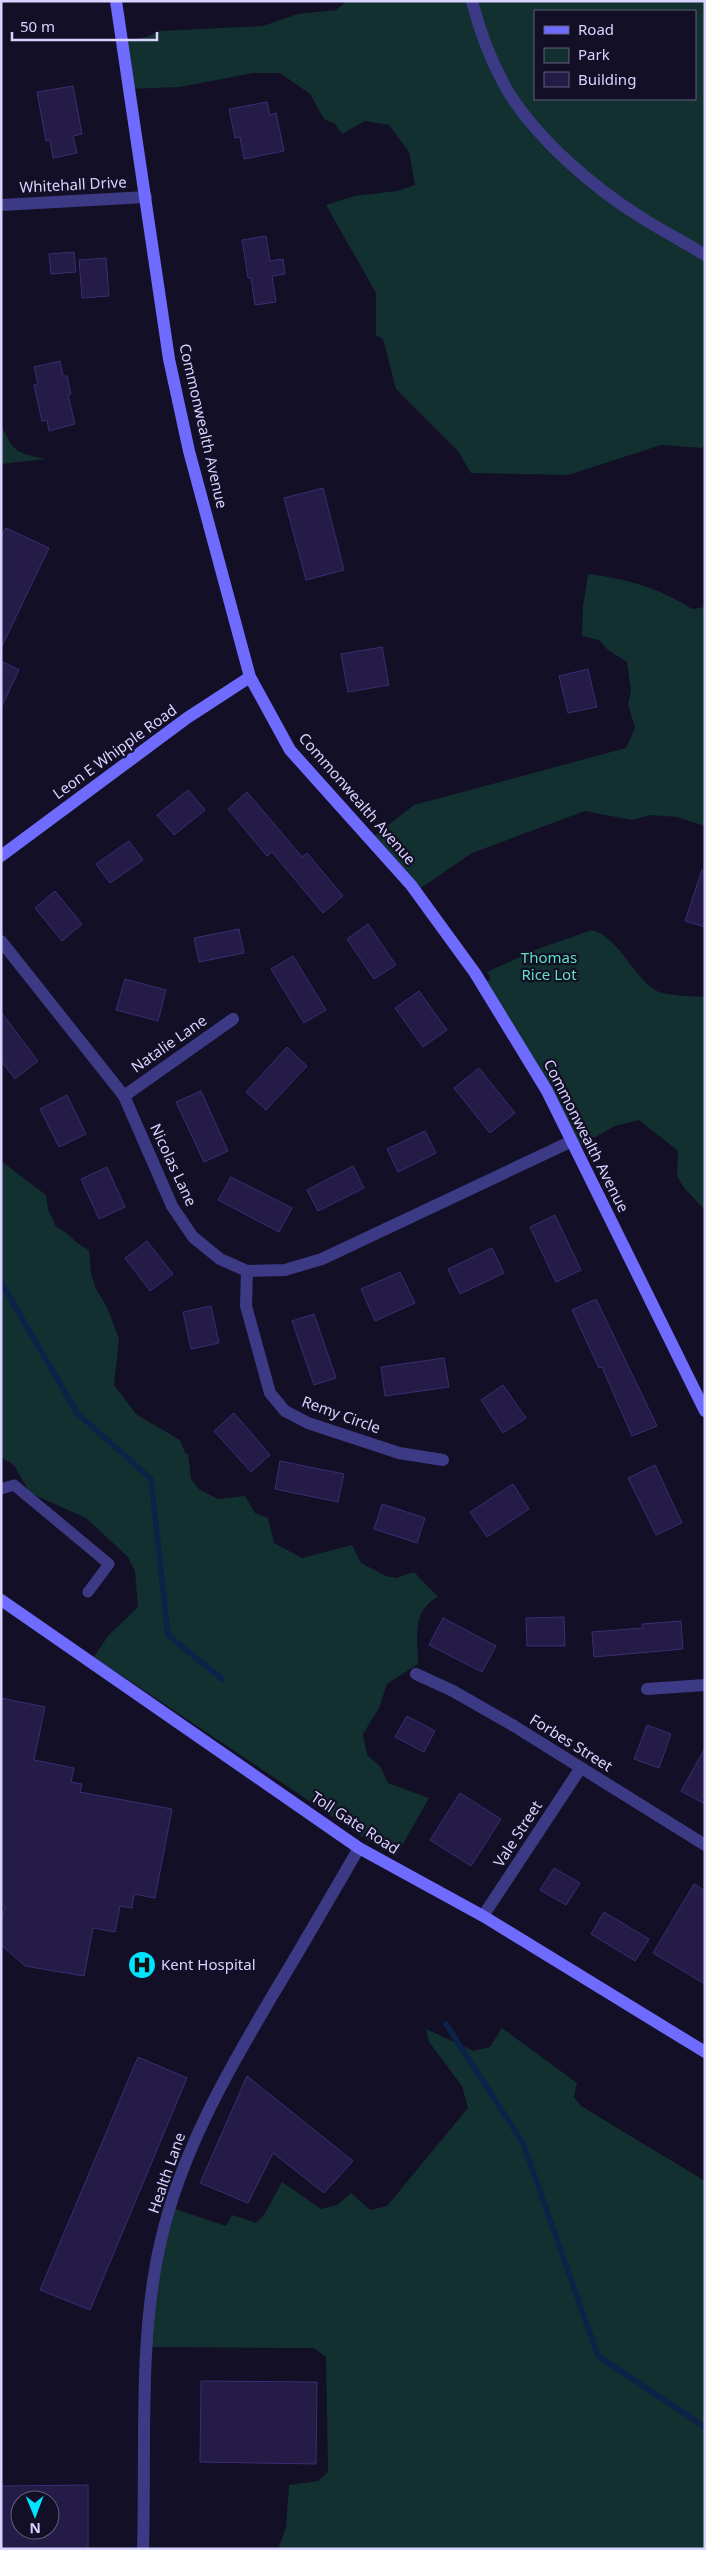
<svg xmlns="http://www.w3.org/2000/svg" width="706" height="2550" viewBox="0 0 706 2550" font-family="'Noto Sans',sans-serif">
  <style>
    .green { fill: #12302f; fill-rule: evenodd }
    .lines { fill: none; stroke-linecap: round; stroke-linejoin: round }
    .stream { stroke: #0c2248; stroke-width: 5.5 }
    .building { fill: #241b47; stroke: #3b2d73; fill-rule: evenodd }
    .lane { stroke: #3d3a85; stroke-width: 11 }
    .street { stroke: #3d3a85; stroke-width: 12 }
    .secondary { stroke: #6f6bff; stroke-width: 12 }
    .labels { text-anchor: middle; stroke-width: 4.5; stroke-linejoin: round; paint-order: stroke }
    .street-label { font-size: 15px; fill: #d9d4ff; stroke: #130f26 }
    .park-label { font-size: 15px; fill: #5fe0c0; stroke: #130f26 }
    .poi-label { font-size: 15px; fill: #d9d4ff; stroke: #130f26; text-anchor: start }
  </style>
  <rect width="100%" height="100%" fill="#130f26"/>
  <path class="green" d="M347 1H705V443L702 448 661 445 568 475 471 473 458 451 396 389 383 339 376 335V293L326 205 354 196 397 191 415 185 409 152 389 125 365 121 342 134 335 124 324 119 310 94 280 73H253L180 87 129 89 121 41 147 37 159 31 263 26 298 14 336 10ZM535 11H695V99H535Z
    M1 424C13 452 15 452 45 459L1 464Z
    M588 574C627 579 660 588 692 609L705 607V826L677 817 651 815 632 820 585 811 472 853 415 892 369 840 414 805 626 748 635 728 628 704 631 691 627 662 608 650 599 640 582 636 583 606Z
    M592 930C618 937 632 975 655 990 664 996 693 996 705 997V1210L685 1189 677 1176 678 1151 639 1120 615 1126 576 1148 484 983 491 979 487 972 535 950Z
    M1 1161 46 1195 48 1209 56 1227C70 1233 75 1244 89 1250L91 1274 96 1289 107 1307 119 1339 114 1385 137 1415 180 1440 186 1455 188 1453 191 1479 199 1489 218 1499 245 1496 255 1513 268 1518 274 1543 302 1558 352 1545 361 1563 386 1576 396 1578 414 1572 438 1597C411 1611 418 1638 418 1664L387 1684 379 1708 363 1734 367 1755 380 1766 388 1783 429 1798 396 1856 372 1843 94 1657 108 1636 138 1607 135 1571 128 1557 86 1518 30 1493 14 1465 1 1457Z
    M502 2028 577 2083 574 2097 581 2106 705 2181V2549H278L286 2528 289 2485 318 2481 328 2472 326 2357 314 2348 147 2347 156 2270 175 2209 226 2226 232 2215 256 2223 264 2215 282 2182 321 2209 337 2205 351 2193 370 2210 387 2206 468 2108 462 2086 429 2042 426 2029 474 2051 490 2047Z"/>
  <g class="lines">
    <path class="stream" d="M1 1282 77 1413 151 1479 168 1635 222 1679
      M446 2024 523 2143 598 2356 705 2427"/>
  </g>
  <path class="building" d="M73 86 82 134 73 136 77 153 53 158 50 140 46 141 37 92Z
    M267 102 270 115 276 113 284 151 244 159 240 137 235 138 229 109Z
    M266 236 270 261 283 259 285 274 272 276 276 302 255 305 251 278H248L242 240Z
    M74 252 76 272 51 274 49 254Z
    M106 258 109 296 82 298 79 260Z
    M60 361 63 376H67L71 394 68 395 75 424 49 431 47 420 42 421 34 385 38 384 34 367Z
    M323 488 344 570 306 580 284 498Z
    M6 528 49 548 1 648V537Z
    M382 647 389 685 348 692 341 654Z
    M1 661 19 670 1 708Z
    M588 669 597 707 568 713 559 676Z
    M188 790 205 810 174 835 157 815Z
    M247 792 302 857 307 853 343 896 323 913 272 852 267 856 228 809Z
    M129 841 143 860 110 883 96 864Z
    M702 870H705V927L685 921Z
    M55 891 82 924 62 941 35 908Z
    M368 924 396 965 374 979 347 939Z
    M239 929 244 953 199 962 194 938Z
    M293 956 326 1010 304 1023 271 969Z
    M125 979 166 990 158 1021 116 1010Z
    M419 991 447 1030 423 1047 395 1008Z
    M1 1012 38 1061 15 1079 1 1061Z
    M287 1047 307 1066 266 1110 246 1092Z
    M479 1068 515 1113 490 1133 454 1088Z
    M201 1091 228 1151 204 1162 176 1102Z
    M67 1095 86 1134 59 1147 40 1109Z
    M425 1131 436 1153 398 1172 387 1149Z
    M353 1166 364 1188 318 1211 307 1190Z
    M107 1167 125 1207 99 1219 81 1179Z
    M231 1177 292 1208 279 1232 218 1200Z
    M555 1215 581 1270 556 1282 530 1227Z
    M147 1241 173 1274 150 1291 125 1258Z
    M492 1248 504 1273 460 1294 448 1269Z
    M400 1272 415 1303 375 1321 361 1289Z
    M596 1299 657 1426 632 1436 602 1367 599 1368 572 1310Z
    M211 1306 219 1343 191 1349 183 1312Z
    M314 1314 336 1378 314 1385 292 1321Z
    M444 1358 449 1387 385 1396 381 1367Z
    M503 1385 526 1418 503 1433 481 1400Z
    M234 1413 270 1455 251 1472 214 1431Z
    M280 1461 344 1474 338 1502 275 1489Z
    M655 1465 682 1523 656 1535 628 1478Z
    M513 1484 529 1509 487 1537 470 1512Z
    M382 1504 425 1518 417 1543 374 1529Z
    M564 1617 565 1646H527L526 1618Z
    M443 1618 496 1646 482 1672 429 1645Z
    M681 1621 683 1649 594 1657 592 1632 643 1628 642 1624Z
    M1 1698 45 1707 34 1760 74 1768 71 1782 82 1784 80 1792 172 1809 155 1898 134 1894 132 1908 120 1906 115 1932 93 1928 84 1976 25 1966 1 1945V1923L5 1906 1 1905Z
    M407 1716 435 1731 424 1752 395 1737Z
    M647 1725 671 1734 659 1768 634 1759Z
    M705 1748V1804L681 1791Z
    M460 1793 501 1819 471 1866 430 1840Z
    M554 1868 580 1883 566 1905 540 1890Z
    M694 1884 705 1891V1984L653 1953Z
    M604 1912 649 1939 635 1961 591 1934Z
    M138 2057 187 2078 90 2310 40 2290Z
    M247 2076 353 2161 324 2193 273 2153 248 2203 200 2183Z
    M201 2381 317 2382 316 2464 200 2462Z
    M88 2485V2549H1V2486ZM20 2500H50V2530H20Z"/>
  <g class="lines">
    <path class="lane" d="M1 1489 14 1485 109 1564 88 1592"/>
    <path class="street" d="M472 1C480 32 493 66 509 93 539 141 594 188 642 218 663 231 684 242 705 255
      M1 205 146 197
      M1 941 124 1096 172 1206 193 1237 220 1259 247 1271 285 1270 322 1259 572 1141
      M124 1096 233 1019
      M247 1271 246 1306 270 1393 285 1411 308 1423 399 1453 443 1460
      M416 1674 453 1691 514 1726 705 1845
      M647 1689 705 1685
      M483 1916 580 1769
      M143 2549C146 2449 138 2337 161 2240 181 2153 226 2074 271 1998 301 1948 330 1898 359 1848"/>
    <path class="secondary" d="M116 1 169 359 189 451 250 677 290 750 411 885 475 973 547 1091 705 1411
      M1 856 187 718 250 677
      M1 1600 359 1848 483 1916 705 2052"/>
  </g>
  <defs>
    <g id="hospital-disc" transform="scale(1.4375)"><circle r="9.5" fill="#00e5ff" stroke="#130f26"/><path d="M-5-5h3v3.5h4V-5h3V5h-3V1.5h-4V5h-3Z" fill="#111"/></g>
  </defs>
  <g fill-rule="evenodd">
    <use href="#hospital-disc" x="142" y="1965"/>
  </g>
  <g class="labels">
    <g class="street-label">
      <text transform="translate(73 185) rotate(-3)" y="5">Whitehall Drive</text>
      <text transform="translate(203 426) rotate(77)" y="5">Commonwealth Avenue</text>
      <text transform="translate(115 752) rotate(-36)" y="5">Leon E Whipple Road</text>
      <text transform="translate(357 799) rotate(49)" y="5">Commonwealth Avenue</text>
      <text transform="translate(169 1044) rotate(-35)" y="5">Natalie Lane</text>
      <text transform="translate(586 1136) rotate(63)" y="5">Commonwealth Avenue</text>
      <text transform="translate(173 1165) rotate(65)" y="5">Nicolas Lane</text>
      <text transform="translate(341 1415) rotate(20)" y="5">Remy Circle</text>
      <text transform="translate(571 1743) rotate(32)" y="5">Forbes Street</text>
      <text transform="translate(355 1823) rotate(33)" y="5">Toll Gate Road</text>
      <text transform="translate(518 1834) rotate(-57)" y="5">Vale Street</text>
      <text transform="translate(167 2173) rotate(-71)" y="5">Health Lane</text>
    </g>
    <g class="park-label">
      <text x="549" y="963">Thomas<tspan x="549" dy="17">Rice Lot</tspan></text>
    </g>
    <g class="poi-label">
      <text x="161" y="1970">Kent Hospital</text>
    </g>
  </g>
  <rect width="706" height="2550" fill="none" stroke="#d9d4ff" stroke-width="5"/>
  <rect x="534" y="10" width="162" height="90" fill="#130f26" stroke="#625e7d"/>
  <rect x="544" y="26" width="25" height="8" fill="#6f6bff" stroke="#625e7d"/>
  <text x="578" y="35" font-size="15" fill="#d9d4ff">Road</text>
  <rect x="544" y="48" width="25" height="15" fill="#12302f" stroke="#625e7d"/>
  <text x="578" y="60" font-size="15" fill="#d9d4ff">Park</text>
  <rect x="544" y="72" width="25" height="15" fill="#241b47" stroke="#625e7d"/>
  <text x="578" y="85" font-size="15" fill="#d9d4ff">Building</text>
  <g transform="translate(35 2515) rotate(179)"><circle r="24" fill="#130f26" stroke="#625e7d"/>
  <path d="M0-4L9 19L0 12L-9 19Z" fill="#00e5ff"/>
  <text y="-8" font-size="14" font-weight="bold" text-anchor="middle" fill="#d9d4ff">N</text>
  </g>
  <path d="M12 32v8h145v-8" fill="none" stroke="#d9d4ff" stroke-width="2.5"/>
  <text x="20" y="32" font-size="15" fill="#d9d4ff" stroke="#130f26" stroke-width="4" paint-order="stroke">50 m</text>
</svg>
